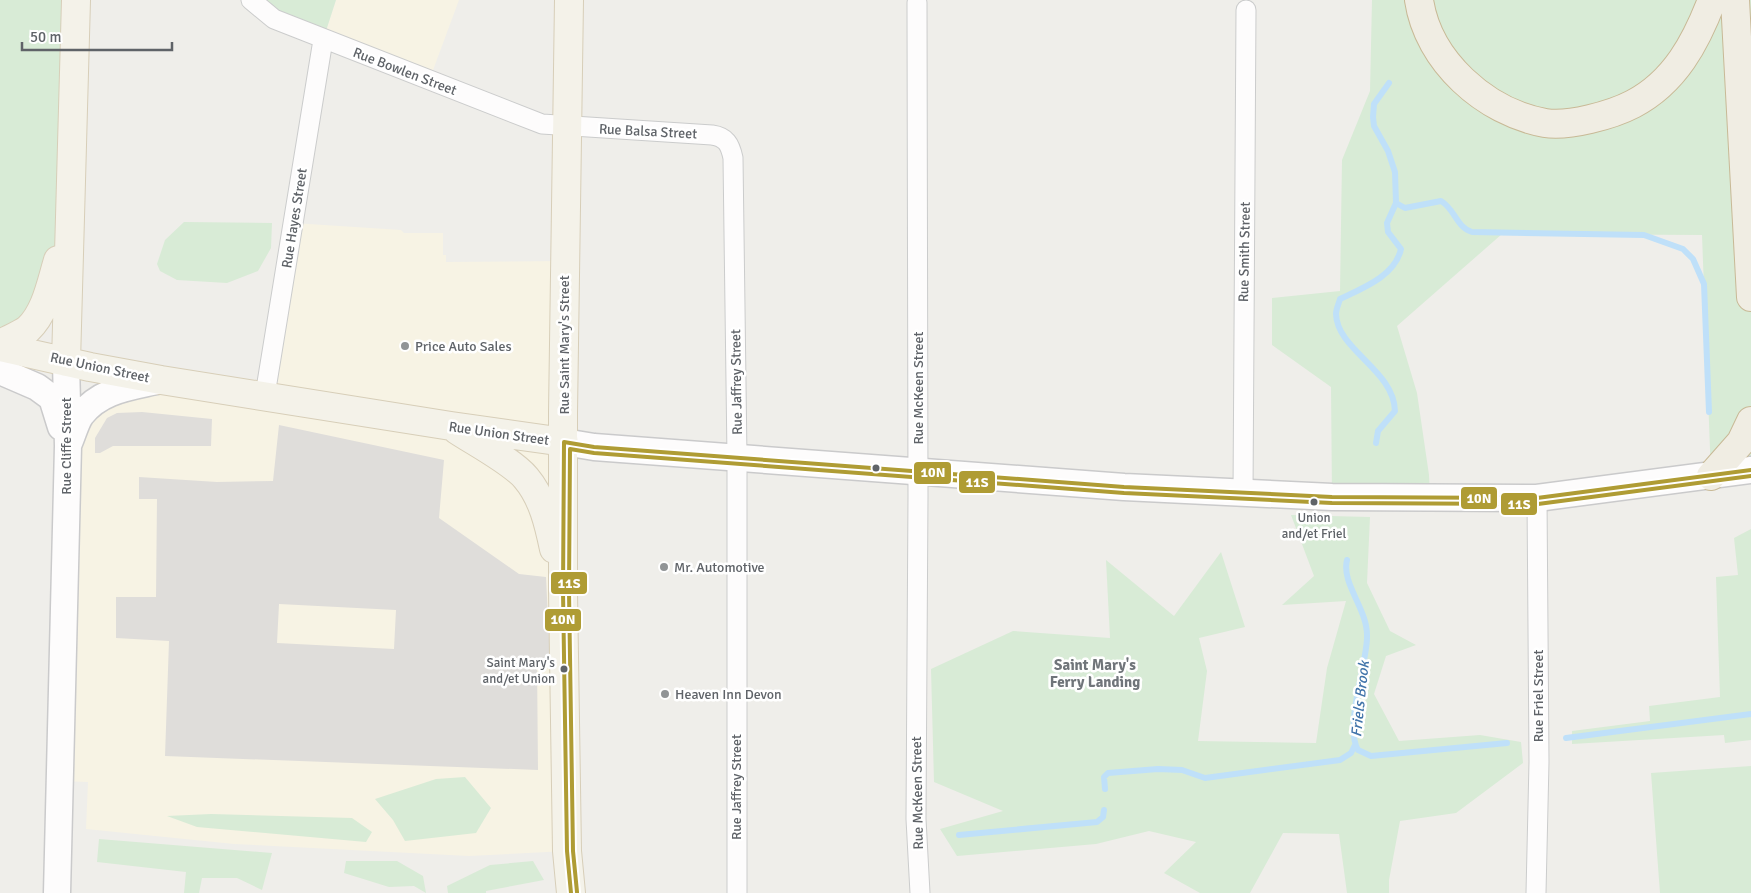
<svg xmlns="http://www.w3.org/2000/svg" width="1751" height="893" viewBox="0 0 1751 893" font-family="Signika,sans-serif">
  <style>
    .commercial { fill: #f7f3e4 }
    .industrial { fill: #dfddda; fill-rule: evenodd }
    .green { fill: #d8ebd6 }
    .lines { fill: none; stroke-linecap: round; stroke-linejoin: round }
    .stream { stroke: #bfe0f9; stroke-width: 6 }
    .street-casing { stroke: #cbcccc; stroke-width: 21 }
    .secondary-casing { stroke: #cacacb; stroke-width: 29 }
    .primary-casing { stroke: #d7ceb8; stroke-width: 30 }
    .highway-casing { stroke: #c8b996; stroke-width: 30 }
    .street { stroke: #fdfcfc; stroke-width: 19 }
    .secondary { stroke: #fdfcfc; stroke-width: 26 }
    .primary { stroke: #f4f2e9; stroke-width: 28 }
    .highway { stroke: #f0ede3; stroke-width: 28 }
    .bus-1-casing { stroke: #fff; stroke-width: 8 }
    .bus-2-casing { stroke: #fff; stroke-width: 8 }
    .bus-1 { stroke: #af9c34; stroke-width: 4 }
    .bus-2 { stroke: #af9c34; stroke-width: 4 }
    .poi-dot { fill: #919496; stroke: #fff; stroke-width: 2 }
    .bus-dot { fill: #5f6368; stroke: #fff; stroke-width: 2 }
    .labels { text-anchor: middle; stroke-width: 5; stroke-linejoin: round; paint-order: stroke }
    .bus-label { font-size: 13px; fill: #5f6368; stroke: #fff }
    .street-label { font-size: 14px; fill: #5f6368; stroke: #fff }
    .poi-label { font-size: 14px; fill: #5f6368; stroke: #fff; text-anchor: start }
    .neighbourhood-label { font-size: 15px; font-weight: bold; fill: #70757a; stroke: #fff }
    .water-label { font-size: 15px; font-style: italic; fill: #4174aa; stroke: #fff }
    .line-badge { stroke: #fff; stroke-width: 2 }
    .badge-label { font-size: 14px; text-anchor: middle; font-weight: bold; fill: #fff }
  </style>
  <rect width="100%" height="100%" fill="#efeeea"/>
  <path class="commercial" d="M336 0H459L429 81 323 40Z
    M293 223 401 230 404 233H443V255H446V262L565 261 567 851 469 856 234 844 86 829 88 782 60 781 68 446 112 391 265 395Z"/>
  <path class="industrial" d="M142 412 212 419 211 446H113L100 453H95V438L107 418 117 413Z
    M279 425 444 460 439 518 519 574 546 577 550 660 537 661 538 770 165 756 169 641 116 638V597H156L157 499H139V477L217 482 273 481ZM279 604 396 610 394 649 277 643Z"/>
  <path class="green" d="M0 0H76L70 212 48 294 0 344Z
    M251 0H336L323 40Z
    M1372 0H1751V470L1711 476 1702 235 1502 234 1397 326 1417 393 1429 475 1430 497H1332L1331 387 1272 345V298L1340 291 1342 160 1370 91Z
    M184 222 272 223 271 248 258 271 227 283 177 280 160 271 157 264 165 240Z
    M1291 515 1370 517 1367 583 1390 631 1416 645 1386 656 1374 694 1399 741 1480 735 1521 742 1523 763 1456 813 1400 821 1389 880V893H1347L1339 834 1283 833 1250 893H1200L1164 873 1196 842 1149 831 1096 844 957 856 940 829 1003 811 934 782 931 669 1013 631 1110 638 1106 560 1174 616 1221 552 1245 627 1199 638 1207 671 1198 741 1316 743 1327 668 1346 601 1282 605 1314 576Z
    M1751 529V740L1725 743 1724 735 1572 744V731L1650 721 1649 706 1720 697 1716 577 1738 575 1734 538Z
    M1751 766V893H1660L1651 773Z
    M465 777 491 808 476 833 405 841 393 820 375 799 436 779Z
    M211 814 352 818 372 832 366 842 197 827 167 816Z
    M99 839 272 853 262 890 237 878H202L199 893H184L186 872 97 862Z
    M346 861H397L423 876 426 893 414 886 389 887 344 873Z
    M533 861 544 880 486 891V893H448L447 886 490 865Z"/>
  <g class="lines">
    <path class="stream" d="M1396 203 1405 208 1441 201C1455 209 1456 227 1472 232L1644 235 1683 249 1693 259 1704 284 1709 412
      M1376 443 1378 431 1395 411C1394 370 1337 350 1336 314 1336 309 1339 303 1340 299 1363 288 1395 276 1401 249L1388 232 1387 223 1396 203 1395 172 1388 151 1374 126 1373 117 1374 104 1389 83
      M1347 560C1341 584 1368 609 1367 637 1367 664 1344 726 1358 750L1371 756 1507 743
      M1566 738 1751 714
      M1105 789 1104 777 1108 773 1158 769 1182 770 1205 778 1340 760 1351 753 1355 745
      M959 835 1097 822 1103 817 1104 810"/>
    <g class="street-casing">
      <path id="street" d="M251 0 274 19 542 124 712 135C726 137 730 144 733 158L737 457V893
        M917 3 918 496 916 819 920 893
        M265 395 323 40
        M1243 494 1246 10
        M1536 893 1539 762 1537 498"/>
    </g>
    <g class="secondary-casing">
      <path id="secondary" d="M0 371 37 387 52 398 61 427
        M564 442 594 447 1124 487 1332 497 1537 498 1751 470
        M69 443C73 434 76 422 81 415 101 389 132 387 161 380
        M57 893 68 446 66 362"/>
    </g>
    <g class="primary-casing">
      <path id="primary" d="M569 0 563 413V591L567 851 571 893
        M0 344C9 339 20 335 28 329 46 312 51 283 58 260
        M0 347 90 367 161 380 451 426 564 442
        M66 362 76 0
        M457 430C475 442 513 462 526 478 543 498 549 525 554 549"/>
    </g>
    <g class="highway-casing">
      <path id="highway" d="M1419 0C1428 61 1485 112 1545 123 1568 127 1612 115 1633 104 1675 82 1696 42 1712 0
        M1735 0 1751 297
        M1711 476 1741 442 1751 421"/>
    </g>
    <use href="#street" class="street"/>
    <use href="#secondary" class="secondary"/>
    <use href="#primary" class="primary"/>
    <use href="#highway" class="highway"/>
    <g class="bus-1-casing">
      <path id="bus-1" d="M571 893 567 851 563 591 564 442 594 447 1124 487 1332 497 1537 498 1751 470"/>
    </g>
    <g class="bus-2-casing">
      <path id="bus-2" d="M577 892 573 851 569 591 570 449 594 453 1124 493 1332 503 1538 504 1751 476"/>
    </g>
    <use href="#bus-1" class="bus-1"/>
    <use href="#bus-2" class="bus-2"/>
  </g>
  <g class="poi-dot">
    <circle cx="405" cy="346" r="5"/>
    <circle cx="664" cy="567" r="5"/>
    <circle cx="665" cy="694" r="5"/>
  </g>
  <g class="bus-dot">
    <circle cx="876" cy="468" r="4.5"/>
    <circle cx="1314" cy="502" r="4.5"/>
    <circle cx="564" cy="669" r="4.5"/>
  </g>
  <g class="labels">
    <g class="bus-label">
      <text x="1314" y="522">Union<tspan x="1314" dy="16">and/et Friel</tspan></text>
      <text x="555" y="667" text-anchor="end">Saint Mary's<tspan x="555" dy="16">and/et Union</tspan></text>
    </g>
    <g class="street-label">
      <text transform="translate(405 71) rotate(21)" y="5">Rue Bowlen Street</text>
      <text transform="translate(648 131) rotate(3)" y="5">Rue Balsa Street</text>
      <text transform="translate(294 218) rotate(-81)" y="5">Rue Hayes Street</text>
      <text transform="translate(1244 252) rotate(-89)" y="5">Rue Smith Street</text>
      <text transform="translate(564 345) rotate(-90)" y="5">Rue Saint Mary's Street</text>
      <text transform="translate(100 367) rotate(12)" y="5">Rue Union Street</text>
      <text transform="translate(736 382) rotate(-91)" y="5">Rue Jaffrey Street</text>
      <text transform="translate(918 388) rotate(-90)" y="5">Rue McKeen Street</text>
      <text transform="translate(499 433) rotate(8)" y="5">Rue Union Street</text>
      <text transform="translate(66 446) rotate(-90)" y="5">Rue Cliffe Street</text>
      <text transform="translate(1538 696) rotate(-90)" y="5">Rue Friel Street</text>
      <text transform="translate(736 787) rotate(-90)" y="5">Rue Jaffrey Street</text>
      <text transform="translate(917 793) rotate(-91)" y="5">Rue McKeen Street</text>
    </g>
    <g class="poi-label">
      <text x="415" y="351">Price Auto Sales</text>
      <text x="674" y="572">Mr. Automotive</text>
      <text x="675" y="699">Heaven Inn Devon</text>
    </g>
    <g class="neighbourhood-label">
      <text x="1095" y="670">Saint Mary's<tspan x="1095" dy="17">Ferry Landing</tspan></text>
    </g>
    <g class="water-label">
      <text transform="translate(1360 699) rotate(-84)" y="5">Friels Brook</text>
    </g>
  </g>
  <g class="line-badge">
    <rect x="913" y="461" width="39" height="24" rx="5" fill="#af9c34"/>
    <rect x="958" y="470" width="38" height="24" rx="5" fill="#af9c34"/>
    <rect x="1460" y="486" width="38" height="24" rx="5" fill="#af9c34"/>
    <rect x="1500" y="492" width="38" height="24" rx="5" fill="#af9c34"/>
    <rect x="550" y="571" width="38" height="24" rx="5" fill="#af9c34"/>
    <rect x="544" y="608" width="38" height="24" rx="5" fill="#af9c34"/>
  </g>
  <g class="badge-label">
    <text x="933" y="477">10N</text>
    <text x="977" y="487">11S</text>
    <text x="1479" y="503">10N</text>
    <text x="1519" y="509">11S</text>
    <text x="569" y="588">11S</text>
    <text x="563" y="624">10N</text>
  </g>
  <path d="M22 42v8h150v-8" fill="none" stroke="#5f6368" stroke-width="2.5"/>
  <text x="30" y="42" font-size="15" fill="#5f6368" stroke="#ffffff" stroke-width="4" paint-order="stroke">50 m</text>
</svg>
